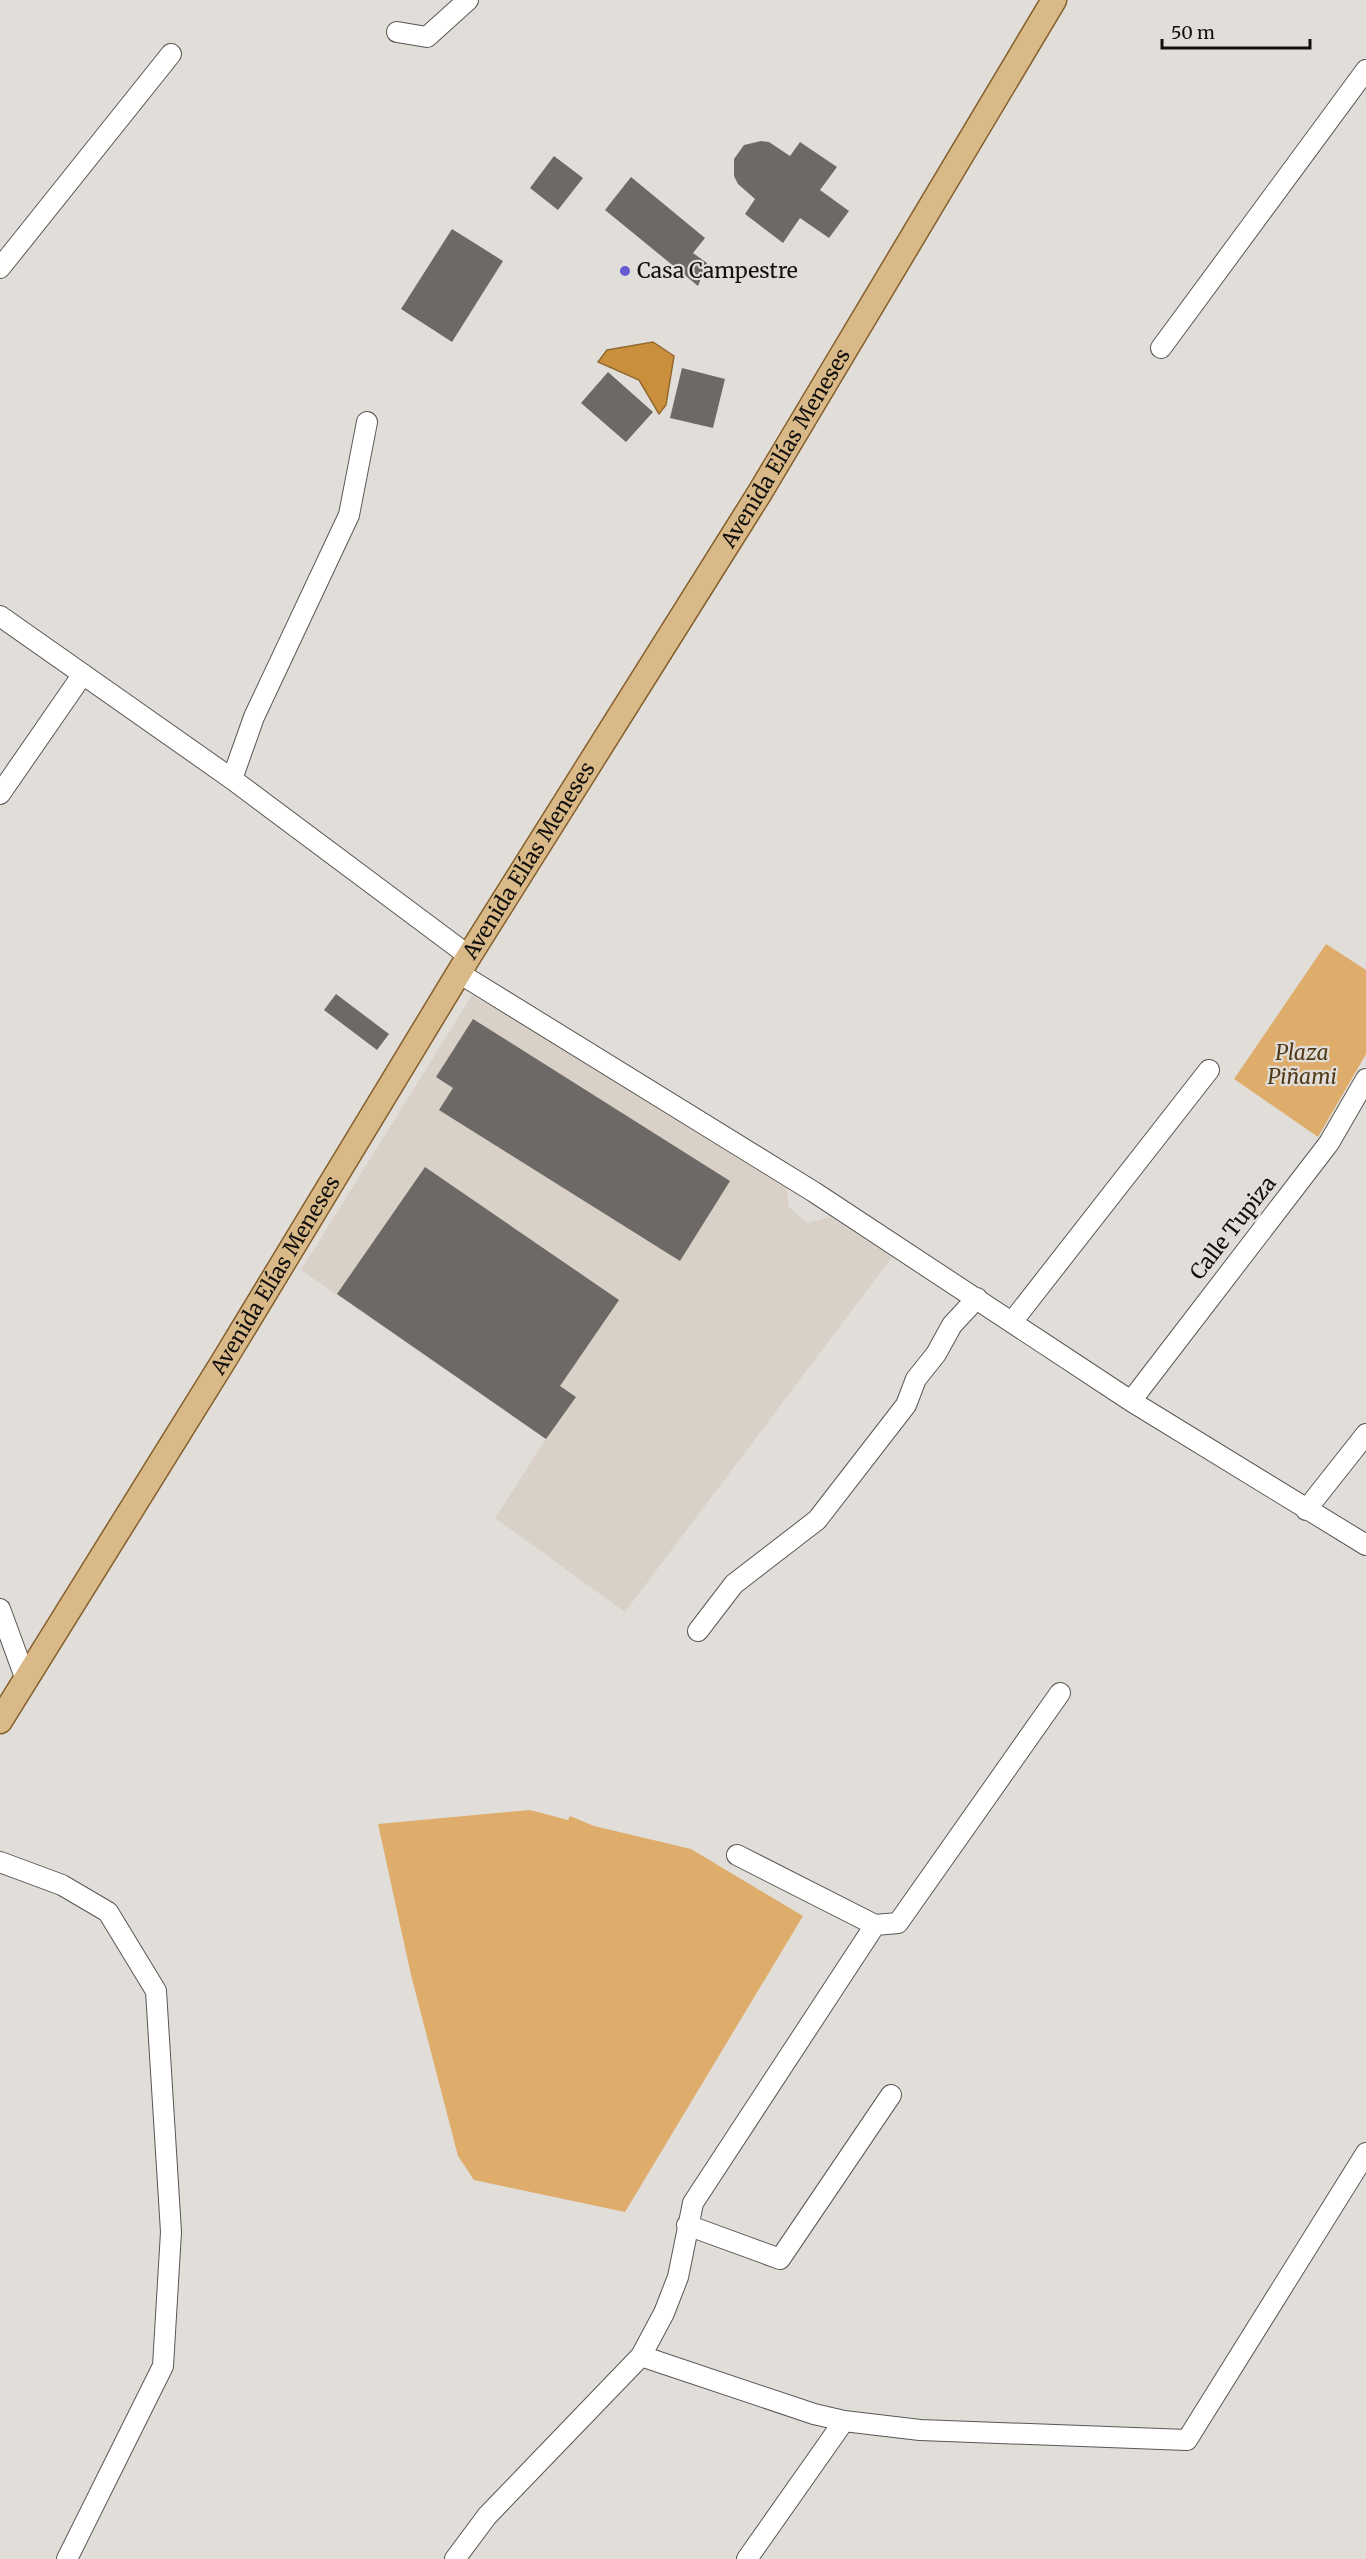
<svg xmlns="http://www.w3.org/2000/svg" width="1366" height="2559" viewBox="0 0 1366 2559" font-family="Merriweather,serif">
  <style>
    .built { fill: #d9d1c7 }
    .green { fill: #dfad6b }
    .water { fill: #c98f3c; stroke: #92692e; stroke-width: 1.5 }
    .building { fill: #6c6966 }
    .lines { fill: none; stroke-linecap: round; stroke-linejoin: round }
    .minor-casing { stroke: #5a5754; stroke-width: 22 }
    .major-casing { stroke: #845f2b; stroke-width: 27 }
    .minor { stroke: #fff; stroke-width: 20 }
    .major { stroke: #dab989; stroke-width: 24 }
    .poi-dot { fill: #665ad3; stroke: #e1deda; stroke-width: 2 }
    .labels { text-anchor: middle; stroke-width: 4.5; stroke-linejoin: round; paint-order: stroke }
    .poi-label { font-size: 21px; fill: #11100e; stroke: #e1deda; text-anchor: start }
    .street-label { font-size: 21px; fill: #11100e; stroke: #e1deda }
    .park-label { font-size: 21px; font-style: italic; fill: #513816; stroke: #e1deda }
  </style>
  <rect width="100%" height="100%" fill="#e1deda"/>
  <path class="built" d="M472 995 786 1185 789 1207 808 1223 830 1217 892 1257 625 1612 495 1518 546 1439 301 1270Z"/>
  <path class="green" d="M1326 944 1366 970V1054L1318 1137 1234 1079Z
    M530 1810 568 1820 570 1816 594 1826 691 1849 803 1916 625 2212 474 2180 458 2156 411 1975 378 1824Z"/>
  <path class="water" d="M653 342 674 356 666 405 659 414 639 380 598 362 607 350Z"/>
  <path class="building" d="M761 141 769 142 790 156 800 142 837 167 820 190 849 211 829 238 800 218 783 243 745 214 755 199 738 184 734 176V159L744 145Z
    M554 156 583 178 558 210 530 188Z
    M631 177 705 238 693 253 707 263 698 286 605 210Z
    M452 229 503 261 452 342 401 309Z
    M682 368 725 379 713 428 670 418Z
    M608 372 653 412 626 442 581 403Z
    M336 994 389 1034 377 1050 324 1010Z
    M473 1019 730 1181 680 1261 439 1110 453 1088 436 1077Z
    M425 1167 619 1300 560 1386 576 1397 546 1439 337 1294Z"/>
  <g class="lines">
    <g class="minor-casing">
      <path id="minor" d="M397 32 427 37 468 0
        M0 268 171 54
        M1161 348 1366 70
        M0 616 232 779 469 956
        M232 779 254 717 349 515 367 422
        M0 794 83 674
        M459 973 814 1192 1131 1401 1366 1545
        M1012 1322 1209 1070
        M1131 1401 1329 1143 1366 1079
        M1306 1510 1366 1434
        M0 1609 26 1680
        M698 1631 734 1584 817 1520 906 1405 916 1379 936 1354 952 1325 977 1298
        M737 1855 875 1925 898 1923 1060 1693
        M0 1862 62 1885 108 1912 156 1991 171 2232 163 2366 67 2559
        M687 2225 780 2259 891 2095
        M641 2356 664 2313 678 2277 693 2203 875 1925
        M455 2559 487 2516 641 2356 814 2414 844 2421 920 2430 1187 2440 1366 2153
        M747 2559 844 2421"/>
    </g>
    <g class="major-casing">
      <g id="major">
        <path id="s1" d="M0 1721 223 1362 469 956 759 494 1054 0"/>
      </g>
    </g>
    <use href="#minor" class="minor"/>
    <use href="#major" class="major"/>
  </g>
  <circle class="poi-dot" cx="625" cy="271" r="6"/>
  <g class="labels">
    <g class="poi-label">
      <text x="637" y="278">Casa Campestre</text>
    </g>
    <g class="street-label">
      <text dy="7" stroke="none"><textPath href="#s1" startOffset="1496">Avenida Elías Meneses</textPath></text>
      <text dy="7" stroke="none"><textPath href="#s1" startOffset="1010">Avenida Elías Meneses</textPath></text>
      <text transform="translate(1233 1228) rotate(-52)" y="7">Calle Tupiza</text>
      <text dy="7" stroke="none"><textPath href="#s1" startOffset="524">Avenida Elías Meneses</textPath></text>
    </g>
    <g class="park-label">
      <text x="1302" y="1060">Plaza<tspan x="1302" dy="24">Piñami</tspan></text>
    </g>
  </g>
  <path d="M1162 39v9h148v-9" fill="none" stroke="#11100e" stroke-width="3"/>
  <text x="1171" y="39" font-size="18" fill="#11100e" stroke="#e1deda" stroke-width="4.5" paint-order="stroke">50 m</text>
</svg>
